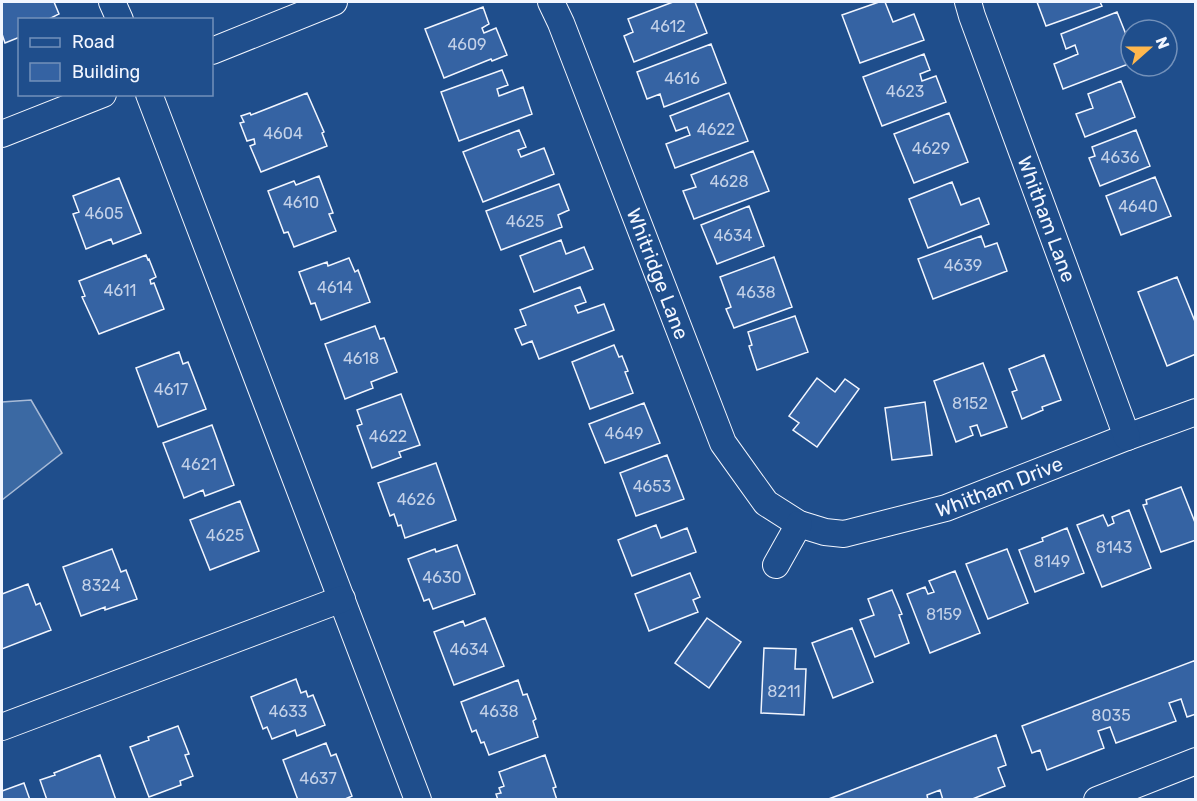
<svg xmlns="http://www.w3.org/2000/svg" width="1197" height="801" viewBox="0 0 1197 801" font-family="Rubik,sans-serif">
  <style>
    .water { fill: #3b69a3; stroke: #a8bbd7; stroke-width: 1.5 }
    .building { fill: #3563a3; stroke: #f2f6ff; stroke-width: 1.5 }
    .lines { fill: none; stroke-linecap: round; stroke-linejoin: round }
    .minor-casing { stroke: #f2f6ff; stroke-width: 28 }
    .minor { stroke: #1f4e8c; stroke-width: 26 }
    .labels { text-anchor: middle; stroke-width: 4.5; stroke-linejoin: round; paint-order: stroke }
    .number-label { font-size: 16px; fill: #c3d1e8 }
    .street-label { font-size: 20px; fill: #f2f6ff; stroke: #1f4e8c }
  </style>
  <rect width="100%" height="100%" fill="#1f4e8c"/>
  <path class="water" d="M31 400 62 453 2 500V402Z"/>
  <path class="building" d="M2 2H54L59 14 47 20H20V37L5 43 2 34Z
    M673 2H695L707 33 634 62 624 36 633 32 628 19Z
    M879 2H885L893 22 914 14 924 40 860 63 842 15Z
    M1037 2H1100L1102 6 1046 26Z
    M483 7 489 24 482 28 484 33 496 28 507 55 492 61 491 59 444 78 425 29Z
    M1117 12 1131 47V63L1063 89 1054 64 1078 54 1075 45 1066 49 1061 34Z
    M711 44 726 83 664 107 660 94 647 99 637 72Z
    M924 54 930 70 920 74 922 81 936 76 946 102 882 126 863 77Z
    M502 70 508 85 497 89 499 96 523 87 532 114 459 141 441 92Z
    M1121 81 1135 117 1085 137 1076 114 1093 108 1088 94Z
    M307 93 324 132 322 133 327 146 261 172 250 146 255 144 254 139 247 141 240 123 244 122 241 116 250 113 251 115Z
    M729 93 748 141 675 168 666 144 690 135 687 127 676 131 670 116Z
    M949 113 968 162 914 183 894 134Z
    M519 130 526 147 518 150 521 157 544 148 554 174 483 202 463 152Z
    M1136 130 1150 166 1100 186 1089 158 1095 156 1092 147Z
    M753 151 769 191 694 219 683 191 696 187 691 175Z
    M319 176 333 213 329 214 336 231 294 247 288 232 284 233 268 191 294 181 296 185Z
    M1155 177 1171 216 1121 235 1106 196Z
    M119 178 141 233 113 244 111 239 86 249 73 214 79 212 73 196Z
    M952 182 961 205 979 198 989 224 928 248 909 199Z
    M559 184 569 210 558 215 562 227 501 250 486 211Z
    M749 206 764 246 717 264 701 225Z
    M981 236 985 247 997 243 1007 271 933 299 918 259Z
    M561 240 566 254 584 247 593 269 534 292 520 256Z
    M146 255 148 260 149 259 156 277 150 280 151 284 154 283 164 309 99 334 82 297 85 296 79 281Z
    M774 257 792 307 734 328 726 309 731 307 720 277Z
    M349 258 355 272 358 270 370 302 321 320 315 303 311 304 299 272 327 262 328 266Z
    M1177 277 1196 324V354L1167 366 1138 292Z
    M580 287 586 302 575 306 578 313 604 304 614 330 539 359 532 341 522 345 515 329 526 325 520 310Z
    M795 316 808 352 757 370 749 346 752 345 748 332Z
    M375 326 380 339 384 338 397 372 371 382 373 388 345 399 325 344Z
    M614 345 619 357 622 356 628 371 625 372 633 393 590 409 572 362Z
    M179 352 183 364 188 362 206 409 158 427 136 368Z
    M1044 355 1061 400 1042 407 1043 410 1022 419 1012 392 1017 390 1009 369Z
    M983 363 1007 427 981 436 977 425 970 427 973 435 956 442 934 381Z
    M817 378 835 392 845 379 859 389 817 447 793 430 799 423 789 416Z
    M401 394 420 445 399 452 401 457 372 468 357 426 362 424 357 410Z
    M925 402 932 455 892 460 885 408Z
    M644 403 660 443 605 463 589 424Z
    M212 425 234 485 205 496 203 490 184 498 163 443Z
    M667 455 684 499 636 516 620 473Z
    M436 463 456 520 405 538 401 525 398 526 394 514 390 516 378 483Z
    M1181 487 1196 525V540L1161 552 1143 505 1147 504 1146 500Z
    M240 501 259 551 210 570 190 520Z
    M1129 510 1151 568 1102 587 1077 525 1103 515 1108 526 1114 523 1112 517Z
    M656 525 661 538 687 528 696 552 632 576 618 540Z
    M1067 528 1084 573 1035 592 1019 550 1043 541 1042 538Z
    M457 545 475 594 433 609 429 599 424 601 408 559 435 549 436 552Z
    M112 549 121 572 126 570 137 599 105 610V607L81 616 63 567Z
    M1007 549 1028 603 988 619 966 564Z
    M955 571 980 633 930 653 907 594 925 587 928 594 934 592 929 581Z
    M690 573 700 597 693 600 698 612 649 631 635 594Z
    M28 584 36 605 40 603 51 630 2 649V594Z
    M892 590 902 614 899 615 909 643 875 657 860 620 874 615 868 599Z
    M485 618 504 666 454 685 434 632 463 621 465 626Z
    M707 618 741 642 709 688 675 663Z
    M852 628 873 682 833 698 812 643Z
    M764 648 796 649 795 669H806L804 715 761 713Z
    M1196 660V714L1187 717 1181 699 1169 703 1176 721 1116 743 1110 727 1098 731 1104 748 1047 770 1040 750 1032 753 1022 726Z
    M296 679 301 693 306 691 308 697 313 695 325 725 297 736 295 730 272 739 267 727 263 729 251 697Z
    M518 680 523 695 527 694 536 719 533 721 538 737 489 755 484 742 481 743 476 730 472 732 461 702Z
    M178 726 189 754 185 755 193 776 180 781 181 785 149 797 130 747 149 740 148 737Z
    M996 735 1006 765 998 768 1005 786 970 800H943L940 790 927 795 928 800H826Z
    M326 743 331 756 336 754 352 796 343 800H298L283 760Z
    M100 755 116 800H47L40 780 55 775 54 773Z
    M545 755 556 787 553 788 557 800H498L496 794 501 793 499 788 504 786 499 772Z
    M24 783 30 800H2V791Z"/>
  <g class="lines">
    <g class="minor-casing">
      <g id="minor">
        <path d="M112 2 120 20"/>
        <path id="s1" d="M551 2 561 23 723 443 766 503 799 524 825 532 844 534 946 508 1127 437 1196 412"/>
        <path id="s2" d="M968 2 972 16 1127 437"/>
        <path d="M212 51 334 2"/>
        <path d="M149 94 418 800"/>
        <path d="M2 134 103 94"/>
        <path d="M776 565 799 524"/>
        <path d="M2 727 342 599"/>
        <path d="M1097 800 1196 761"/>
      </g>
    </g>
    <use href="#minor" class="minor"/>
  </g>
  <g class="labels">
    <g class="number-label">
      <text x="668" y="32">4612</text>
      <text x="467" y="50">4609</text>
      <text x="682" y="84">4616</text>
      <text x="905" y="97">4623</text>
      <text x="716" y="135">4622</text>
      <text x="283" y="139">4604</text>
      <text x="931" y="154">4629</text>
      <text x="1120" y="163">4636</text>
      <text x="729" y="187">4628</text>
      <text x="301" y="208">4610</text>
      <text x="1138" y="212">4640</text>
      <text x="104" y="219">4605</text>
      <text x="525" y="227">4625</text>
      <text x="733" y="241">4634</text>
      <text x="963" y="271">4639</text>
      <text x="335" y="293">4614</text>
      <text x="120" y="296">4611</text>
      <text x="756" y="298">4638</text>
      <text x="361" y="364">4618</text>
      <text x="171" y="395">4617</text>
      <text x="970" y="409">8152</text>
      <text x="624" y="439">4649</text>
      <text x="388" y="442">4622</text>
      <text x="199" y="470">4621</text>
      <text x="652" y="492">4653</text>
      <text x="416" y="505">4626</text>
      <text x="225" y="541">4625</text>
      <text x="1114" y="553">8143</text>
      <text x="1052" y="567">8149</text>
      <text x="442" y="583">4630</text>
      <text x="101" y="591">8324</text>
      <text x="944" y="620">8159</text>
      <text x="469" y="655">4634</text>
      <text x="784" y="697">8211</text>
      <text x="288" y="717">4633</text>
      <text x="499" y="717">4638</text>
      <text x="1111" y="721">8035</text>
      <text x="318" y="784">4637</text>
    </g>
    <g class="street-label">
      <text dy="7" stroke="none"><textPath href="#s2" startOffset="231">Whitham Lane</textPath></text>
      <text dy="7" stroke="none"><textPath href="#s1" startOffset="292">Whitridge Lane</textPath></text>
      <text dy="7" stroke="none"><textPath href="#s1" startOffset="795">Whitham Drive</textPath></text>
    </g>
  </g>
  <rect width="1197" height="801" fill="none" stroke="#f2f6ff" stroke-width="6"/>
  <rect x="18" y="18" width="195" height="78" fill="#1f4e8c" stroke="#7391ba" stroke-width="1.5"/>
  <rect x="30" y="38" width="30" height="9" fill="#1f4e8c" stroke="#7391ba" stroke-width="1.5"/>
  <text x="72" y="48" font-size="18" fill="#f2f6ff">Road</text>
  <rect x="30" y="63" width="30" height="18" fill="#3563a3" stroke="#7391ba" stroke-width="1.5"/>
  <text x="72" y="78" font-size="18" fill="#f2f6ff">Building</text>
  <g transform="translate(1149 48) rotate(69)"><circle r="28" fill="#1f4e8c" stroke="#7391ba" stroke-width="1.5"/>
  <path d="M0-4.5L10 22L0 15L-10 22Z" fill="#ffb74d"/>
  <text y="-9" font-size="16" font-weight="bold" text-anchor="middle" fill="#f2f6ff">N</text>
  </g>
</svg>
